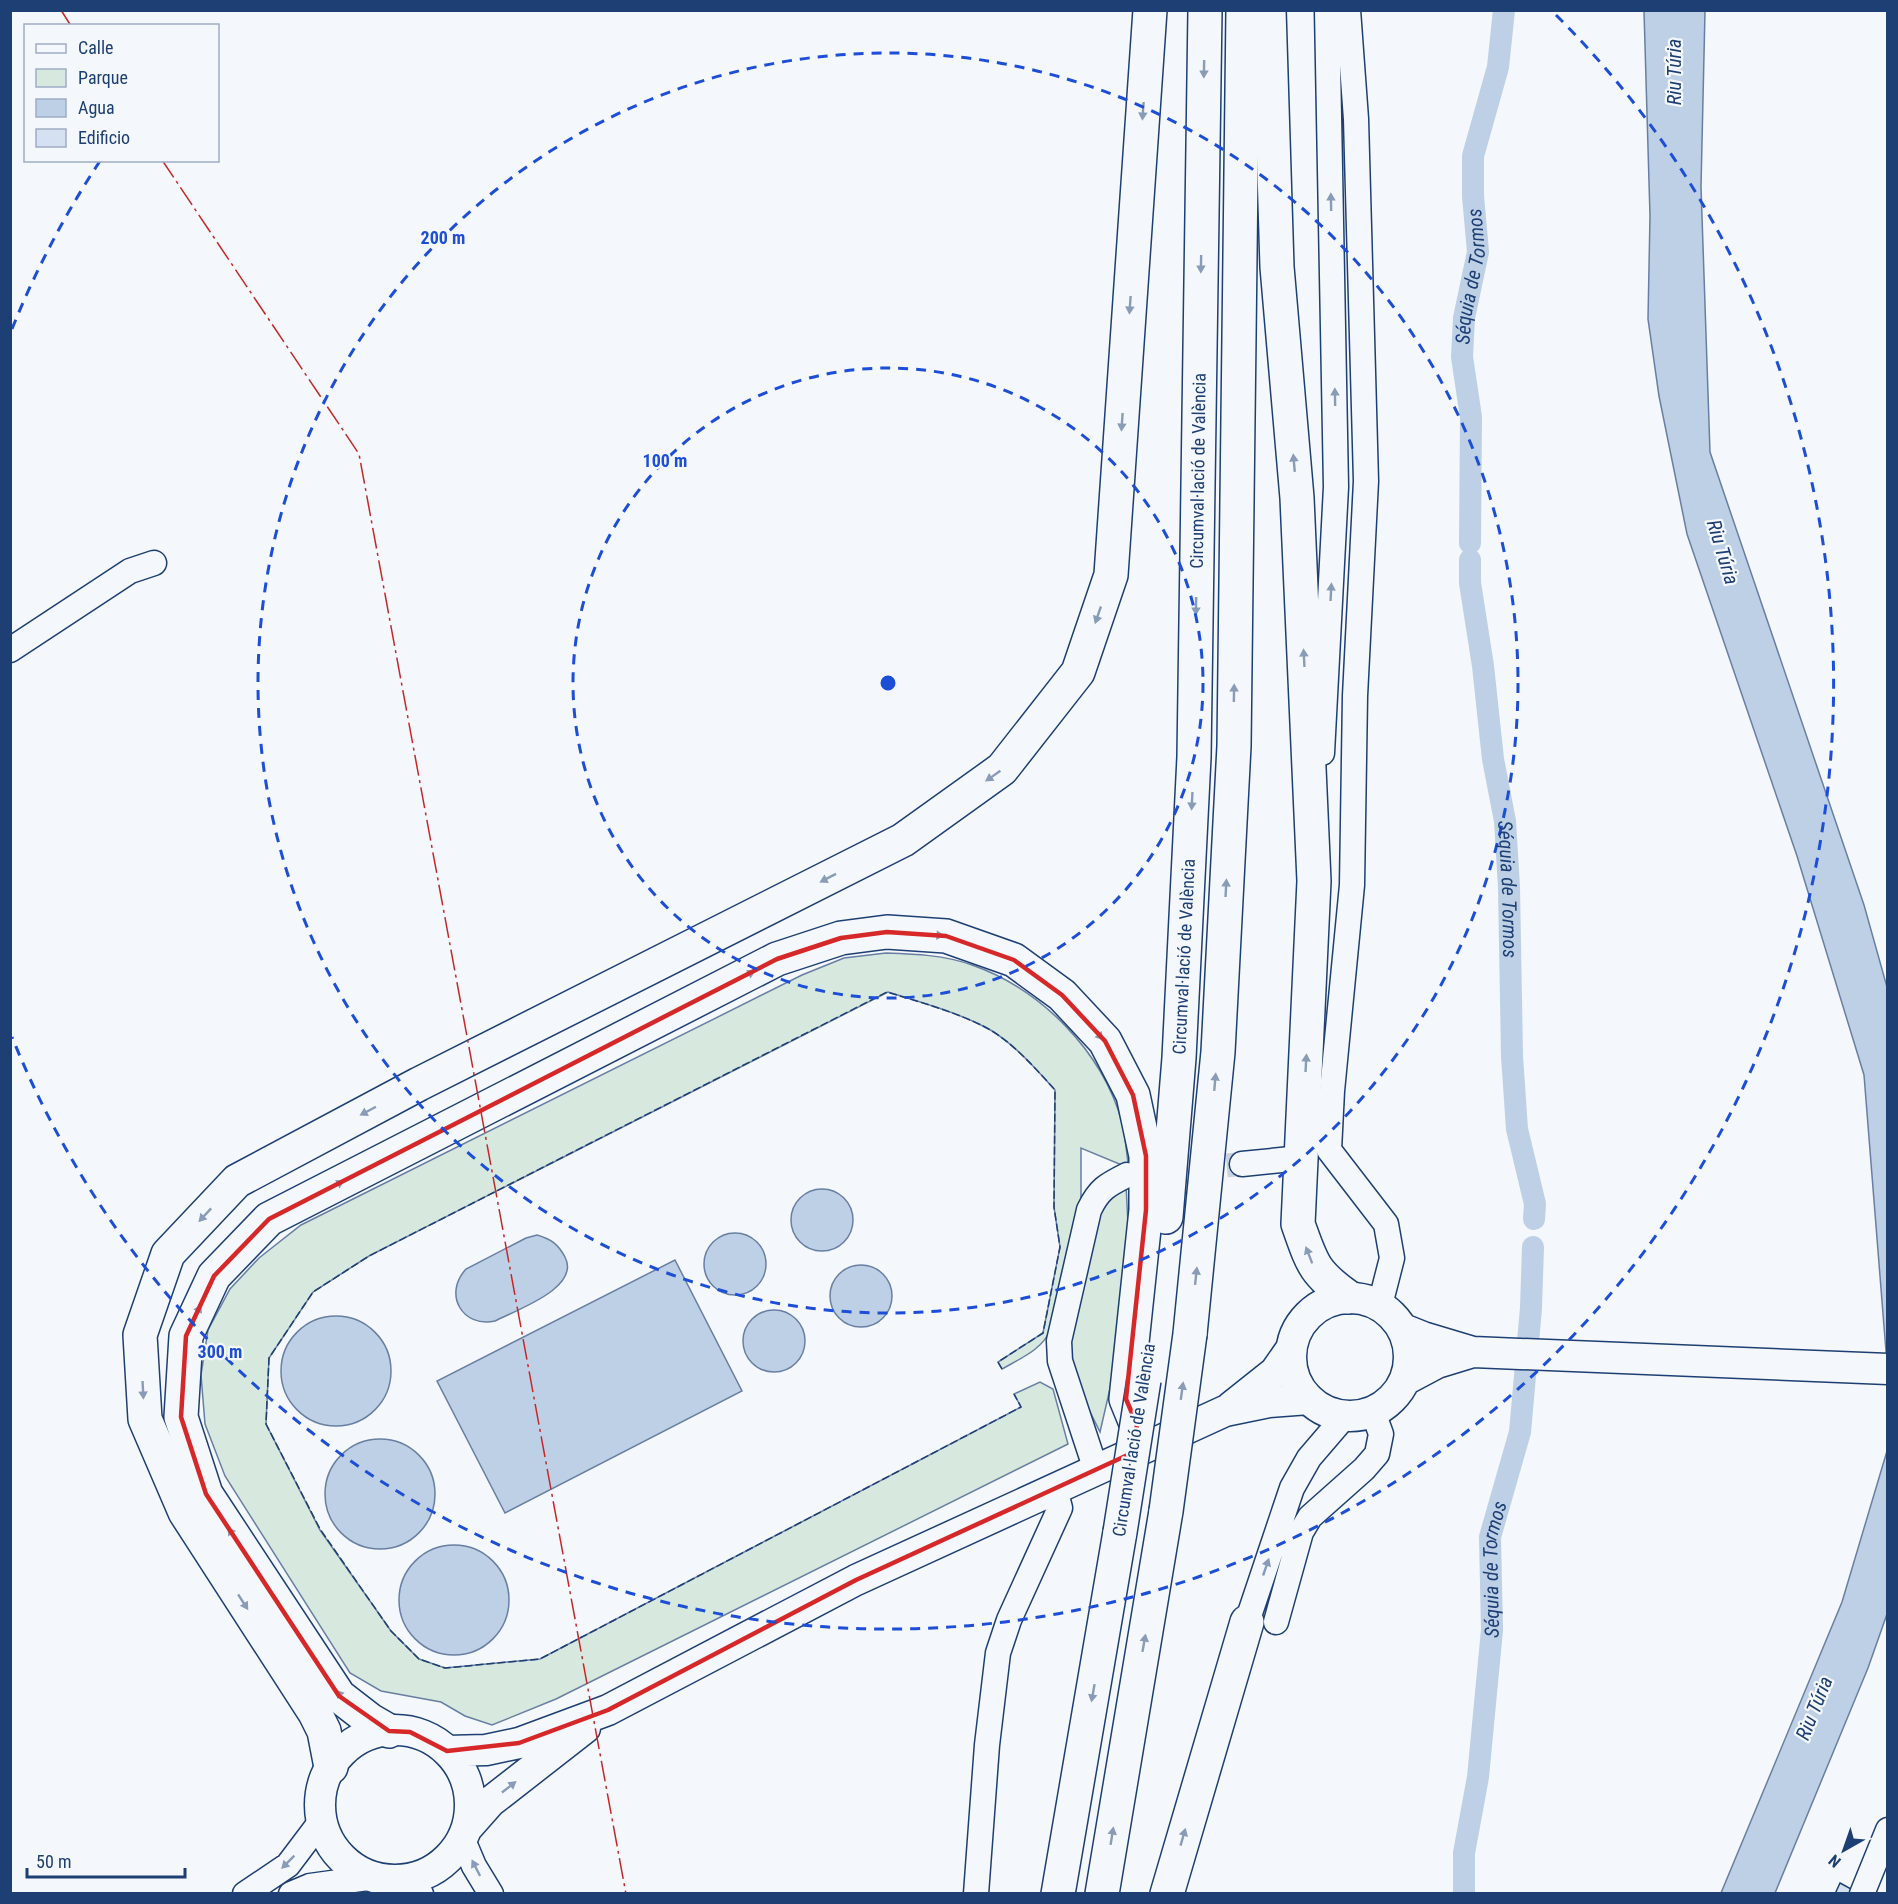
<svg xmlns="http://www.w3.org/2000/svg" width="1898" height="1904" viewBox="0 0 1898 1904" font-family="'Roboto Condensed',sans-serif">
  <style>
    .green { fill: #d7e8df; stroke: #687fa3; stroke-width: 1.5 }
    .water { fill: #bed0e5; stroke: #687fa3; stroke-width: 1.5 }
    .lines { fill: none; stroke-linecap: round; stroke-linejoin: round }
    .canal { stroke: #bed0e5; stroke-width: 22 }
    .building { fill: #d5e0f0; stroke: #1d3f73; stroke-width: 1.5 }
    .minor-tunnel { stroke: #c9d2e0; stroke-width: 24; stroke-dasharray: 24 12; stroke-linecap: butt }
    .minor-casing { stroke: #1d3f73; stroke-width: 27 }
    .major-casing { stroke: #1d3f73; stroke-width: 33 }
    .highway-casing { stroke: #1d3f73; stroke-width: 36 }
    .minor { stroke: #f4f7fb; stroke-width: 24 }
    .major { stroke: #f4f7fb; stroke-width: 30 }
    .highway { stroke: #f4f7fb; stroke-width: 33 }
    .highway-bridge-casing { stroke: #1d3f73; stroke-width: 36; stroke-linecap: butt }
    .highway-bridge { stroke: #f4f7fb; stroke-width: 33 }
    .fence { stroke: #1d3f73; stroke-width: 1.5; stroke-dasharray: 8 3; stroke-linecap: butt }
    .power { stroke: #c62828; stroke-width: 1.5; stroke-dasharray: 21 4.5 3 4.5; stroke-linecap: butt }
    .oneway { fill: #889bb7 }
    .marked { fill: none; stroke: #d62828; stroke-width: 4.5; stroke-linejoin: round }
    .ring { fill: none; stroke: #1d4ed8; stroke-width: 3; stroke-dasharray: 10 8 }
    .labels { text-anchor: middle; stroke-width: 4.5; stroke-linejoin: round; paint-order: stroke }
    .street-label { font-size: 18px; fill: #1d3f73; stroke: #f4f7fb }
    .water-label { font-size: 20px; font-style: italic; fill: #1d3f73; stroke: #f4f7fb }
    .centre { fill: #1d4ed8; stroke: #f4f7fb; stroke-width: 3 }
    .ring-label { font-size: 18px; text-anchor: middle; font-weight: bold; fill: #1d4ed8; stroke: #f4f7fb; stroke-width: 4.5; stroke-linejoin: round; paint-order: stroke }
  </style>
  <rect width="100%" height="100%" fill="#f4f7fb"/>
  <path class="green" d="M886 953C915 954 944 955 972 965 1041 989 1102 1051 1122 1122 1126 1137 1126 1153 1129 1168L1081 1148V1214L1051 1329C1042 1350 1021 1358 1002 1369L998 1362 1043 1333 1060 1247 1054 1207 1055 1090C1035 1068 1010 1039 983 1026 953 1011 920 1002 888 992L369 1256 313 1292 269 1358 266 1424 320 1530 391 1631 419 1659 445 1668 540 1659 1021 1407 1014 1394 1040 1382 1053 1389 1068 1444 556 1699 492 1725 465 1716 441 1702 381 1691 350 1673 225 1476 205 1424 201 1375 208 1330 230 1289 259 1258 301 1225 802 975 844 958Z
    M1126 1184 1128 1224 1112 1380 1100 1432 1071 1373 1068 1349 1098 1212 1107 1197Z"/>
  <path class="water" d="M1644 11H1705L1701 187 1710 452 1864 905 1887 987V1364L1864 1075 1797 856 1687 534 1659 396 1648 319 1650 216Z
    M791 1220a31 31 0 1 1 62 0a31 31 0 1 1-62 0Z
    M704 1264a31 31 0 1 1 62 0a31 31 0 1 1-62 0Z
    M537 1235C551 1239 558 1244 565 1257 581 1288 516 1310 495 1321 462 1328 443 1294 466 1269L526 1238Z
    M675 1260 742 1391 505 1513 437 1381Z
    M830 1296a31 31 0 1 1 62 0a31 31 0 1 1-62 0Z
    M743 1341a31 31 0 1 1 62 0a31 31 0 1 1-62 0Z
    M281 1371a55 55 0 1 1 110 0a55 55 0 1 1-110 0Z
    M325 1494a55 55 0 1 1 110 0a55 55 0 1 1-110 0Z
    M1887 1451V1614L1868 1668 1775 1893H1721L1842 1602Z
    M399 1600a55 55 0 1 1 110 0a55 55 0 1 1-110 0Z"/>
  <g class="lines">
    <g class="canal">
      <path id="s1" d="M1470 543 1471 417 1462 357 1464 318 1478 252 1473 196V156L1498 67 1504 10"/>
      <path id="s2" d="M1470 560V583L1483 666 1493 759 1505 821 1509 887 1512 1056 1517 1129 1535 1204 1534 1219"/>
      <path id="s3" d="M1464 1894V1853L1478 1777 1492 1630 1490 1537 1520 1432 1531 1308 1533 1247"/>
    </g>
  </g>
  <path class="building" d="M1840 1883 1853 1890 1851 1894H1835Z"/>
  <g class="lines">
    <path class="minor-tunnel" d="M1155 1172 1242 1164"/>
    <g class="minor-casing">
      <path id="minor" d="M1348 10 1356 119 1366 481 1355 696 1352 885 1332 1091 1329 1150 1386 1224 1392 1258 1380 1305
        M10 650 130 571 154 563
        M1322 753 1336 487 1327 10
        M1242 1164 1301 1158
        M1096 1470 1060 1361 1059 1341 1089 1210C1099 1189 1107 1185 1127 1175
        M1247 1622 1292 1488 1309 1458 1345 1416
        M1276 1622 1301 1532 1310 1517 1364 1469 1377 1454 1381 1434 1373 1412
        M463 1840 474 1866 491 1894
        M399 1880 421 1894
        M245 1894 288 1865 322 1820
        M291 1894 310 1886 375 1877
        M976 1894 987 1745 998 1653 1009 1620 1060 1508 1055 1489
        M1862 1894 1888 1830"/>
    </g>
    <g class="major-casing">
      <path id="major" d="M1291 1357a59 59 0 1 1 118 0a59 59 0 1 1-118 0Z
        M1403 1329 1423 1337 1473 1352 1888 1369
        M1405 1380 1437 1363 1473 1352
        M1231 1407 1275 1372 1291 1349
        M320 1805a75 75 0 1 1 150 0a75 75 0 1 1-150 0Z
        M447 1751 486 1750 519 1743 608 1710 856 1580 1225 1411 1269 1402 1309 1399
        M467 1828 490 1802 585 1728"/>
    </g>
    <g class="highway-casing">
      <g id="highway">
        <path d="M1269 10 1277 267 1297 498 1314 881 1298 1224C1312 1263 1313 1272 1348 1297"/>
        <path id="s4" d="M1166 1217 1179 1058 1194 757 1205 10"/>
        <path d="M1190 1334 1218 1052 1234 746 1243 10"/>
        <path d="M389 1731 370 1720 339 1696 206 1494 181 1417 186 1336 214 1276 269 1219 777 959 841 938 887 932 946 936 1014 960 1062 995 1105 1041 1133 1095 1146 1156V1210L1126 1399 1135 1421"/>
        <path d="M331 1767 324 1731 315 1713 185 1512 145 1419 140 1335 168 1254 237 1181 419 1084 903 840 1002 769 1078 672 1111 575 1150 10"/>
        <path d="M1058 1894 1120 1532"/>
        <path d="M1102 1894 1166 1511"/>
        <path d="M1167 1894 1247 1622"/>
      </g>
    </g>
    <use href="#minor" class="minor"/>
    <use href="#major" class="major"/>
    <use href="#highway" class="highway"/>
    <g class="highway-bridge-casing">
      <path id="highway-bridge" d="M1166 1511 1190 1334
        M1120 1532 1144 1380"/>
    </g>
    <use href="#highway-bridge" class="highway-bridge"/>
    <path class="fence" d="M1002 1369 998 1362 1043 1333 1060 1247 1054 1207 1055 1090C1035 1068 1010 1039 983 1026 953 1011 919 1002 887 992L369 1256 313 1292 269 1358 266 1424 320 1529 391 1631 419 1659 445 1668 540 1659 1021 1407 1014 1394"/>
    <path class="power" d="M61 10 71 26
      M162 160 359 454 626 1894"/>
  </g>
  <defs><path id="oneway-solid" d="M-6-.8H1V-3.2L6.5 0L1 3.2V.8H-6Z" transform="scale(1.5)"/></defs>
  <g class="oneway">
    <use href="#oneway-solid" transform="translate(1204 69) rotate(91)"/>
    <use href="#oneway-solid" transform="translate(1143 111) rotate(94)"/>
    <use href="#oneway-solid" transform="translate(1331 202) rotate(-91)"/>
    <use href="#oneway-solid" transform="translate(1201 264) rotate(91)"/>
    <use href="#oneway-solid" transform="translate(1130 305) rotate(94)"/>
    <use href="#oneway-solid" transform="translate(1335 397) rotate(-91)"/>
    <use href="#oneway-solid" transform="translate(1122 422) rotate(94)"/>
    <use href="#oneway-solid" transform="translate(1294 463) rotate(-95)"/>
    <use href="#oneway-solid" transform="translate(1331 592) rotate(-87)"/>
    <use href="#oneway-solid" transform="translate(1196 606) rotate(91)"/>
    <use href="#oneway-solid" transform="translate(1098 615) rotate(109)"/>
    <use href="#oneway-solid" transform="translate(1304 658) rotate(-93)"/>
    <use href="#oneway-solid" transform="translate(1234 693) rotate(-89)"/>
    <use href="#oneway-solid" transform="translate(993 776) rotate(145)"/>
    <use href="#oneway-solid" transform="translate(1192 801) rotate(93)"/>
    <use href="#oneway-solid" transform="translate(828 878) rotate(153)"/>
    <use href="#oneway-solid" transform="translate(1226 888) rotate(-87)"/>
    <use href="#oneway-solid" transform="translate(935 935) rotate(4)"/>
    <use href="#oneway-solid" transform="translate(747 975) rotate(-27)"/>
    <use href="#oneway-solid" transform="translate(1097 1033) rotate(48)"/>
    <use href="#oneway-solid" transform="translate(1306 1063) rotate(-87)"/>
    <use href="#oneway-solid" transform="translate(1215 1082) rotate(-85)"/>
    <use href="#oneway-solid" transform="translate(368 1111) rotate(152)"/>
    <use href="#oneway-solid" transform="translate(336 1185) rotate(-27)"/>
    <use href="#oneway-solid" transform="translate(205 1215) rotate(133)"/>
    <use href="#oneway-solid" transform="translate(1309 1255) rotate(-111)"/>
    <use href="#oneway-solid" transform="translate(1196 1276) rotate(-84)"/>
    <use href="#oneway-solid" transform="translate(197 1313) rotate(-65)"/>
    <use href="#oneway-solid" transform="translate(143 1390) rotate(87)"/>
    <use href="#oneway-solid" transform="translate(1182 1391) rotate(-82)"/>
    <use href="#oneway-solid" transform="translate(233 1535) rotate(-124)"/>
    <use href="#oneway-solid" transform="translate(1266 1567) rotate(-71)"/>
    <use href="#oneway-solid" transform="translate(243 1602) rotate(57)"/>
    <use href="#oneway-solid" transform="translate(1144 1643) rotate(-80)"/>
    <use href="#oneway-solid" transform="translate(1093 1693) rotate(100)"/>
    <use href="#oneway-solid" transform="translate(342 1697) rotate(-131)"/>
    <use href="#oneway-solid" transform="translate(509 1787) rotate(-38)"/>
    <use href="#oneway-solid" transform="translate(1112 1836) rotate(-81)"/>
    <use href="#oneway-solid" transform="translate(1183 1837) rotate(-74)"/>
    <use href="#oneway-solid" transform="translate(288 1862) rotate(135)"/>
    <use href="#oneway-solid" transform="translate(476 1868) rotate(-117)"/>
  </g>
  <path class="marked" d="M887 932 946 936 1014 960 1062 995 1105 1041 1133 1095 1146 1156V1210L1126 1399 1137 1425 1132 1453 856 1580 608 1710 519 1743 447 1751 410 1732 389 1731 339 1696 206 1494 181 1417 186 1336 214 1276 269 1219 777 959 841 938Z"/>
  <g class="ring">
    <circle cx="888" cy="683" r="315"/>
    <circle cx="888" cy="683" r="630"/>
    <path d="M12 329A945 945 0 0 1 100 161M1556 15A945 945 0 1 1 12 1037"/>
  </g>
  <g class="labels">
    <g class="street-label">
      <text dy="6" stroke="none"><textPath href="#s4" startOffset="747">Circumval·lació de València</textPath></text>
      <text dy="6" stroke="none"><textPath href="#s4" startOffset="261">Circumval·lació de València</textPath></text>
      <text transform="translate(1134 1440) rotate(-81)" y="6">Circumval·lació de València</text>
    </g>
    <g class="water-label">
      <text transform="translate(1674 72) rotate(-90)" y="7">Riu Túria</text>
      <text dy="7" stroke="none"><textPath href="#s1" startOffset="268">Séquia de Tormos</textPath></text>
      <text transform="translate(1723 552) rotate(73)" y="7">Riu Túria</text>
      <text dy="7" stroke="none"><textPath href="#s2" startOffset="332">Séquia de Tormos</textPath></text>
      <text dy="7" stroke="none"><textPath href="#s3" startOffset="327">Séquia de Tormos</textPath></text>
      <text transform="translate(1814 1708) rotate(-68)" y="7">Riu Túria</text>
    </g>
  </g>
  <circle cx="888" cy="683" r="9" class="centre"/>
  <g class="ring-label">
    <text x="443" y="244">200 m</text>
    <text x="665" y="467">100 m</text>
    <text x="220" y="1358">300 m</text>
  </g>
  <rect width="1898" height="1904" fill="none" stroke="#1d3f73" stroke-width="24"/>
  <rect x="24" y="24" width="195" height="138" fill="#f4f7fb" stroke="#9eadc5" stroke-width="1.5"/>
  <rect x="36" y="44" width="30" height="9" fill="#f4f7fb" stroke="#9eadc5" stroke-width="1.5"/>
  <text x="78" y="54" font-size="18" fill="#1d3f73">Calle</text>
  <rect x="36" y="69" width="30" height="18" fill="#d7e8df" stroke="#9eadc5" stroke-width="1.5"/>
  <text x="78" y="84" font-size="18" fill="#1d3f73">Parque</text>
  <rect x="36" y="99" width="30" height="18" fill="#bed0e5" stroke="#9eadc5" stroke-width="1.5"/>
  <text x="78" y="114" font-size="18" fill="#1d3f73">Agua</text>
  <rect x="36" y="129" width="30" height="18" fill="#d5e0f0" stroke="#9eadc5" stroke-width="1.5"/>
  <text x="78" y="144" font-size="18" fill="#1d3f73">Edificio</text>
  <g transform="translate(1844 1850) rotate(220)" stroke="#f4f7fb" stroke-width="4.5" paint-order="stroke">
  <path d="M0-4.5L10 22L0 15L-10 22Z" fill="#1d3f73"/>
  <text y="-9" font-size="16" font-weight="bold" text-anchor="middle" fill="#1d3f73">N</text>
  </g>
  <path d="M27 1868v9h158v-9" fill="none" stroke="#1d3f73" stroke-width="3"/>
  <text x="36" y="1868" font-size="18" fill="#1d3f73" stroke="#f4f7fb" stroke-width="4.5" paint-order="stroke">50 m</text>
</svg>
